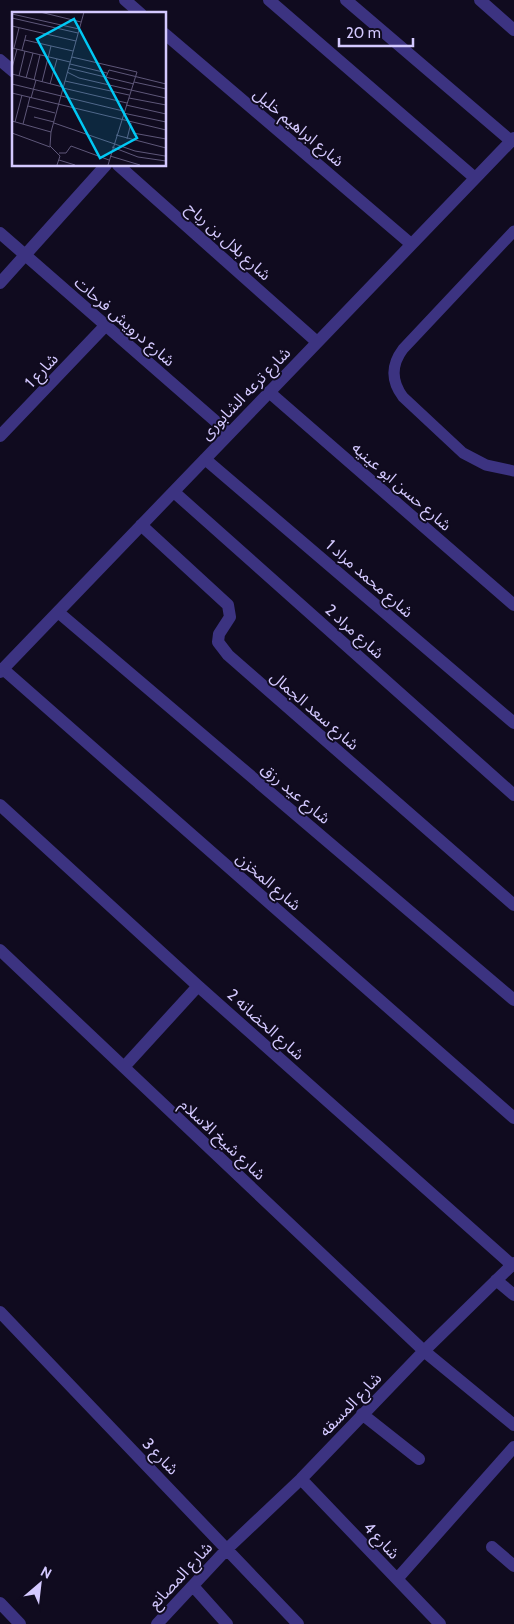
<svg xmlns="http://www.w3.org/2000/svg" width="514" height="1624" viewBox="0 0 514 1624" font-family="Cabin,'Noto Sans Arabic',sans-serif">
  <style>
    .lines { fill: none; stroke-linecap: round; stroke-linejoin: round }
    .lane { stroke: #3c3381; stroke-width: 11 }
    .street { stroke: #3c3381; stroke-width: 12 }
    .labels { text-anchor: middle; stroke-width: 4; stroke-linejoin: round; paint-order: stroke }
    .street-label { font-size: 16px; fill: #d4c9ff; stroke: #100b1f }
    .inset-road { fill: none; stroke: #5e5779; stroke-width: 1 }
    .view { fill: #00c8f4; fill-opacity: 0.15; stroke: #00c8f4; stroke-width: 2.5 }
    .inset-edge { fill: none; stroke: #d4c9ff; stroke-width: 2.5 }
  </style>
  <rect width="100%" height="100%" fill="#100b1f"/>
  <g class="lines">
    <path class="lane" d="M514 231 403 349C391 365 391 381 403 397L463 453 486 465 514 471"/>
    <path class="street" d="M125 0 141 14
      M269 0 475 178
      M346 0 511 141
      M480 0 514 30
      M165 34 411 244
      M0 60 14 72
      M118 165 317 342
      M0 233 229 433
      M0 283 106 165
      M269 392 514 605
      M0 436 106 325
      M205 459 514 723
      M174 492 514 795
      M141 525 228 605 230 617 219 634 218 642 228 655 514 905
      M58 612 514 1000
      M3 669 514 1118
      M0 672 514 138
      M0 805 198 986 512 1265
      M0 950 424 1351 514 1425
      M124 1067 198 986
      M496 1280 514 1295
      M0 1312 298 1624
      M362 1414 419 1459
      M301 1479 440 1624
      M492 1547 514 1566
      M397 1579 514 1447
      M193 1586 227 1624
      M0 1603 20 1624
      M157 1624 227 1549 301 1479 424 1351 514 1263"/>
  </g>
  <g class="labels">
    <g class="street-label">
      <text transform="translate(299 127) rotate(40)" y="6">شارع ابراهيم خليل</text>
      <text transform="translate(229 241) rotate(42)" y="6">شارع بلال بن رباح</text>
      <text transform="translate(125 321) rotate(41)" y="6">شارع درويش فرحات</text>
      <text transform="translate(41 370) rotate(-47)" y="6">شارع 1</text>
      <text transform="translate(245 393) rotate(-46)" y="6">شارع ترعه الشابورى</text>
      <text transform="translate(402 486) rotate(41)" y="6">شارع حسن ابو عينيه</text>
      <text transform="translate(370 578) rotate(41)" y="6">شارع محمد مراد 1</text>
      <text transform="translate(355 631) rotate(42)" y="6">شارع مراد 2</text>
      <text transform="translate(315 710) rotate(41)" y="6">شارع سعد الجمال</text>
      <text transform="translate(296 793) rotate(40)" y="6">شارع عيد رزق</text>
      <text transform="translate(269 881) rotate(41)" y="6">شارع المخزن</text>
      <text transform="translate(266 1024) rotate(42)" y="6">شارع الحضانه 2</text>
      <text transform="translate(223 1139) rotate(43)" y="6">شارع شيخ الاسلام</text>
      <text transform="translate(350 1404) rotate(-46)" y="6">شارع المسقه</text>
      <text transform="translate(161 1456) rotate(46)" y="6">شارع 3</text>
      <text transform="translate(382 1540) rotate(47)" y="6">شارع 4</text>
      <text transform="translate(180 1575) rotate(-47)" y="6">شارع المصانع</text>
    </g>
  </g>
  <g transform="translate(12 12)">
    <rect width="154" height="154" fill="#100b1f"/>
    <path class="inset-road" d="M28 0 69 10M0 2 67 17M0 6 66 21M0 14 64 29M13 28 61 39M0 36 58 50M2 36 7 16M10 38 14 23M60 45 125 60 96 153M58 52 95 61M0 56 5 37M56 56 122 72M55 60 67 66 119 78M0 62 51 75M7 64 13 39M94 65 97 58 154 72M14 66 21 41M22 68 28 43M53 69 117 83M30 70 39 34M122 70 154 77M0 72 111 99M38 72 45 47M51 76 115 91M119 78 154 86M0 81 154 118M19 86 24 68M117 86 154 93M114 93 154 102M16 94 43 101M111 101 154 110M22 105 42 110M0 109 39 120M3 110 10 83M42 111 123 139 153 144M11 112 18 85M0 121 38 135M121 121 154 127M104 123 154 136M115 127 119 111M100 135 126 145 154 149M47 141H54L59 134 97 148M98 144 128 153M47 148 63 153M45 153 48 144 38 134 39 120 72 0"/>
    <path class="view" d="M62 7 125 126 88 146 25 27Z"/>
    <rect width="154" height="154" class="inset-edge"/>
  </g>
  <g transform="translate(40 1584) rotate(28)" stroke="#100b1f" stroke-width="4" paint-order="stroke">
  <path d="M0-4L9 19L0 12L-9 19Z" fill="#d4c9ff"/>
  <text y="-8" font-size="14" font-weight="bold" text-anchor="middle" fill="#d4c9ff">N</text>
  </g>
  <path d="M339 38v8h74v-8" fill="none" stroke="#d4c9ff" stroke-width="2.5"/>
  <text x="346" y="38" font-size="15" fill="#d4c9ff" stroke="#100b1f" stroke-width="4" paint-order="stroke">20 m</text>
</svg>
